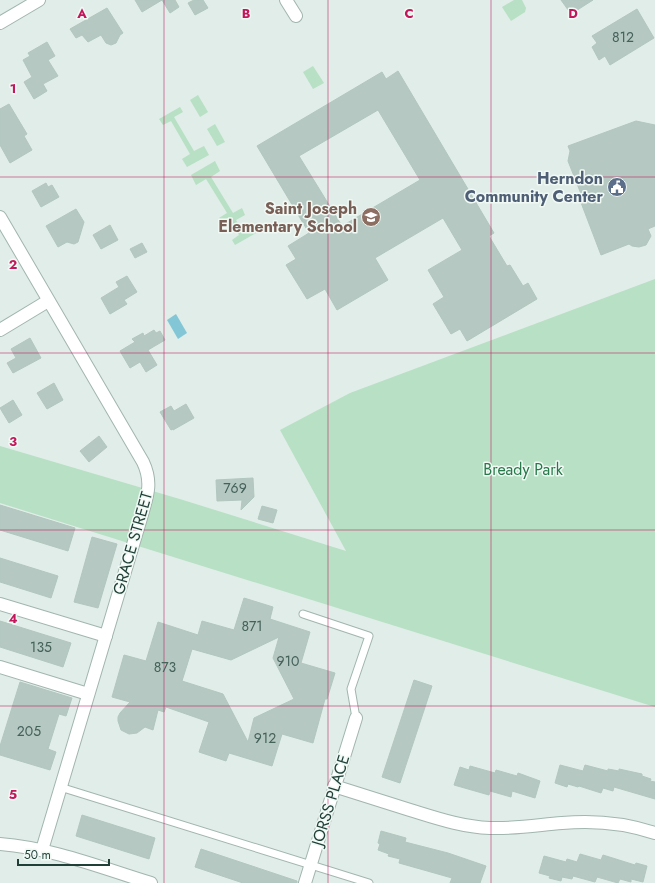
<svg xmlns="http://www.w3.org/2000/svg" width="655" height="883" viewBox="0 0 655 883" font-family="Jost,sans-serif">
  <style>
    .green { fill: #b7e0c4 }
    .water { fill: #83c7d7 }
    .building { fill: #b5c8c1; stroke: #b2c7bf; fill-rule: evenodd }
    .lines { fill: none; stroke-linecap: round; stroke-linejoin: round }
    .service-casing { stroke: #a2b5af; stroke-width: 9 }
    .minor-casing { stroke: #a2b5af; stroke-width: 14 }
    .tertiary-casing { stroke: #a2b5af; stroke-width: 14 }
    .service { stroke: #fff; stroke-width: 7 }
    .minor { stroke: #fff; stroke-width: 12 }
    .tertiary { stroke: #fff; stroke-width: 12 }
    .grid { fill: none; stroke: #c2185b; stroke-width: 1; stroke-opacity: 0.55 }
    .labels { text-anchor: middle; stroke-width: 3; stroke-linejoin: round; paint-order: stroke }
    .number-label { font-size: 14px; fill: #44615a }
    .service-label { font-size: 16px; font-weight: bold; fill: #4e5e75; stroke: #f1f9f5; text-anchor: end }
    .education-label { font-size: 16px; font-weight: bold; fill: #785e54; stroke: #f1f9f5; text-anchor: end }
    .park-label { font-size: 16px; fill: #267949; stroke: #f1f9f5 }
    .street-label { font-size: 16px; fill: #1f3f37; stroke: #f1f9f5 }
    .grid-label { font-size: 13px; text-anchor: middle; font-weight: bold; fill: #c2185b; stroke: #f1f9f5; stroke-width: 3; stroke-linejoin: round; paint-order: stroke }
  </style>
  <rect width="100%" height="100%" fill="#e0ede8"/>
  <path class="green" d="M514 0H522L526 8 525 12 511 21 502 7Z
    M313 66 324 83 313 89 303 72Z
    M198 95 208 112 200 117 190 100Z
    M180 107 183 112 174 117 194 151 204 146 209 155 187 167 182 159 190 154 171 121 163 125 159 119Z
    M215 124 225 142 217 146 207 129Z
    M215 161 220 171 211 177 233 213 242 208 245 215 236 220 243 232 252 227 256 233 235 245 232 240 239 235 228 218 222 222 219 218 227 213 206 179 196 185 191 175Z
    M655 279V707L0 503V446L183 500 346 551 280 430 350 393Z"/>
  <path class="water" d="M176 314 187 333 178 339 167 320Z"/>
  <path class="building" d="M135 0H175L179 7 170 13 162 0 142 12Z
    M194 0H203L208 8 195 15 188 3Z
    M561 0H593L571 14Z
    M107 8 123 33 120 35 116 43 111 45 106 43 101 35 88 42 82 35 76 38 70 29Z
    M637 9 654 38 610 65 605 56 599 60 592 47 597 43 592 36Z
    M47 42 55 56 48 60 58 76 43 84 47 91 34 99 24 82 32 77 23 60 30 56 28 53Z
    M398 71 494 233 489 236 507 266 510 265 523 286 528 283 537 299 467 341 460 329 451 334 433 304 444 297 428 270 462 250 443 218 375 258 388 280 337 310 325 289 307 299 286 265 296 259 288 246 309 233 257 146 382 72 386 79ZM378 110 420 180 342 226 299 156Z
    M9 104 27 134 24 136 32 150 10 163 0 145V109Z
    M636 121 655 125V226L648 229 651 236 646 245 639 247 632 246 629 244 601 255 580 200 583 199 568 161 570 151 568 146Z
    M46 183 48 187 52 185 59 197 41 207 32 191Z
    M76 209 84 222 78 242 74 244 67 242 58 247 46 226Z
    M110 225 118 240 101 249 93 235Z
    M142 243 147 252 135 258 130 249Z
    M127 276 137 292 124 300 127 304 110 314 101 298 119 287 116 282Z
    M154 330 156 333 160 331 165 340 148 350 157 365 146 372 140 362 130 368 120 351 135 342 132 339 143 333 144 336Z
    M30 338 41 358 13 373 7 363 16 358 11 349Z
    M54 383 63 400 47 409 37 393Z
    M13 400 22 415 9 423 0 408Z
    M186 404 194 418 173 430V429L171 430 160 412 171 406 174 411Z
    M99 436 107 447 89 462 80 451Z
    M253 478 254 497 241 510 242 500 217 501 216 480Z
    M0 505 75 528 68 551 0 530Z
    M262 506 277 510 273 523 258 519Z
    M92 537 117 544 98 608 74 602Z
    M0 558 58 576 51 598 0 582Z
    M244 598 273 607 270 619 310 632 301 663 335 673 327 699H325L313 743 282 734 272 766 229 753 226 761 199 752 209 722 166 707 164 712 158 710 153 730 145 727 137 733 129 734 121 730 118 721V717L120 713 130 702 112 697 124 655 146 661 158 622 198 635 202 621 234 630ZM279 637 273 658 294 699 254 718 248 742 223 694 182 681 192 649 231 660Z
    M0 621 71 643 63 667 0 647Z
    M414 680 432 686 400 783 382 777Z
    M20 682 72 698 66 716 59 714 48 749 56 752 50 770 0 755V746Z
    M560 765 583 771 585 765 608 771V769L619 771V769L642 774V776L651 779 650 781 655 782V799L614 787 613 791 603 788 601 793 579 786 578 787 568 784 567 787 555 783Z
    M470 766 495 773 496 770 517 776 518 773 540 781 535 798 512 791 511 797 490 791 489 795 454 785 460 767 469 770Z
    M82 815 155 838 149 859 76 836Z
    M381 831 406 838 405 842 448 853 486 866 480 883H450L452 878 399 863 400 859 388 856 389 854 378 850 380 844 378 843Z
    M201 849 297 881V883H243L195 867Z
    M580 854 601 860 603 855 635 865 636 863 647 866 643 882 631 879V882L620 879 618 883 597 877 595 882 573 876 572 879 562 877 561 881 549 878 550 876 539 873 544 856 566 862 567 859 577 862Z"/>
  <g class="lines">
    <g class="service-casing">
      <path id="service" d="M303 614 369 636 351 689 356 718
        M60 787 369 883"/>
    </g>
    <g class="minor-casing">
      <path id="minor" d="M286 0 296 16
        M0 23 39 0
        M0 330 48 301
        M0 604 106 636
        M0 667 88 694
        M334 786C360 794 385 802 410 810 436 818 462 827 490 828 514 829 538 825 562 823 594 820 625 823 655 833
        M305 883 356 718"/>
    </g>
    <g class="tertiary-casing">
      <path id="tertiary" d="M0 217 143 462C153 483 147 497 141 518L42 850
        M0 844C52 848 102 868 151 883"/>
    </g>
    <use href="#service" class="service"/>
    <use href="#minor" class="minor"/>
    <use href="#tertiary" class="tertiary"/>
  </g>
  <path class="grid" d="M164 0V883M328 0V883M491 0V883M0 177H655M0 353H655M0 530H655M0 706H655"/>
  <defs>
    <g id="civic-disc" transform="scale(1)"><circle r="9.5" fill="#5c6f8a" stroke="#f1f9f5"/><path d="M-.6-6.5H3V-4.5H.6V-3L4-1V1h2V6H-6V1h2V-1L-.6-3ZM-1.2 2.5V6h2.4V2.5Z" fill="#fff"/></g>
    <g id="school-disc" transform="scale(1)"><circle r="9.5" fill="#8d6e63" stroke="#f1f9f5"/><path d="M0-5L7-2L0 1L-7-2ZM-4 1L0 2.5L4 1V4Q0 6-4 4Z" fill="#fff"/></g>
  </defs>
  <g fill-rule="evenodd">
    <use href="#civic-disc" x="617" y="187"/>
    <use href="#school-disc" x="371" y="217"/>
  </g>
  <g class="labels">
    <g class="number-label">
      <text x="623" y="42">812</text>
      <text x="235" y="493">769</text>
      <text x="252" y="631">871</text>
      <text x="41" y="652">135</text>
      <text x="288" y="666">910</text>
      <text x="165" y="672">873</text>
      <text x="29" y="736">205</text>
      <text x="265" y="743">912</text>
    </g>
    <g class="service-label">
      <text x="603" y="184">Herndon<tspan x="603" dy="18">Community Center</tspan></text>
    </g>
    <g class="education-label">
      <text x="357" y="214">Saint Joseph<tspan x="357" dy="18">Elementary School</tspan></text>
    </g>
    <g class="park-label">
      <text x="523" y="475">Bready Park</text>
    </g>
    <g class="street-label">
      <text transform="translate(132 543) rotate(-74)" y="6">GRACE STREET</text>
      <text transform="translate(330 800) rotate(-73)" y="6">JORSS PLACE</text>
    </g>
  </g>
  <g class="grid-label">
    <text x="82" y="18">A</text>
    <text x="246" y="18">B</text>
    <text x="409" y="18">C</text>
    <text x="573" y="18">D</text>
    <text x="13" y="93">1</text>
    <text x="13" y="269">2</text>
    <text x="13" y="446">3</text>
    <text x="13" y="623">4</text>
    <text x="13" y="799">5</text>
  </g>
  <path d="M18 859v6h91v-6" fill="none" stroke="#1f3f37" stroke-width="2"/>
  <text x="24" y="859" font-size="12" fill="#1f3f37" stroke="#f1f9f5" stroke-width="3" paint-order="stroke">50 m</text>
</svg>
